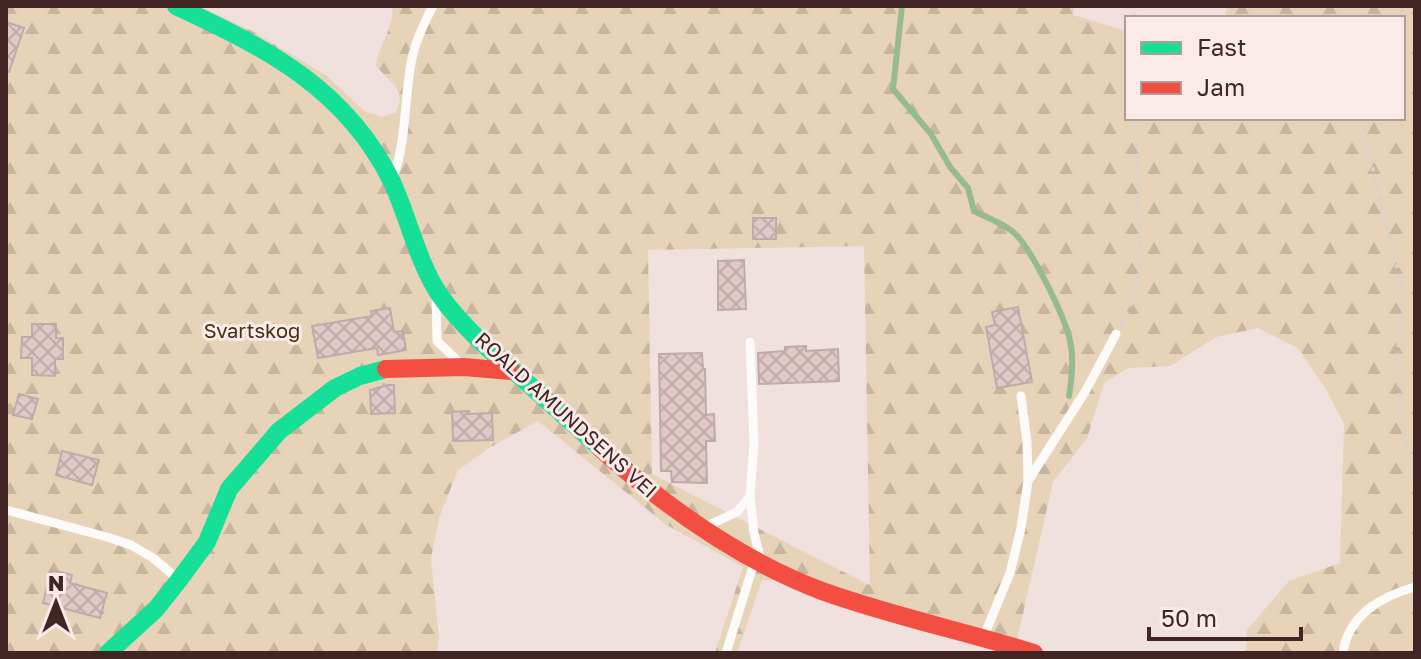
<svg xmlns="http://www.w3.org/2000/svg" width="1421" height="659" viewBox="0 0 1421 659" font-family="'Golos Text',sans-serif">
  <style>
    .forest { fill: url(#forest-firs); fill-rule: evenodd }
    .lines { fill: none; stroke-linecap: round; stroke-linejoin: round }
    .stream { stroke: #98ba91; stroke-width: 6 }
    .building { fill: url(#building-cross-hatch); stroke: #bfacaa; stroke-width: 2 }
    .path { stroke: #d7d2d1; stroke-width: 4; stroke-dasharray: 4 6; stroke-linecap: butt }
    .lane { stroke: #fdfafa; stroke-width: 9 }
    .fast { stroke: #16e098; stroke-width: 18 }
    .jam { stroke: #f24e42; stroke-width: 18 }
    .labels { text-anchor: middle; stroke-width: 6; stroke-linejoin: round; paint-order: stroke }
    .park-label { font-size: 20px; fill: #403010; stroke: #faebe9 }
    .street-label { font-size: 20px; fill: #402524; stroke: #faebe9 }
  </style>
  <defs>
    <pattern id="forest-firs" width="22" height="20" patternUnits="userSpaceOnUse" patternTransform="scale(2)"><rect width="22" height="20" fill="#e7d3b8"/><path d="M5 1l3.5 6h-7zM16 11l3.5 6h-7z" fill="#c7b59e"/></pattern>
    <pattern id="building-cross-hatch" width="8" height="8" patternUnits="userSpaceOnUse" patternTransform="scale(2)"><rect width="8" height="8" fill="#e0c9c7"/><path d="M0 0l8 8M0 8l8-8" fill="none" stroke="#c1acab"/></pattern>
  </defs>
  <rect width="100%" height="100%" fill="#f0e0de"/>
  <path class="forest" d="M6 6H199L252 31 326 75 364 111 381 117 395 113C408 91 391 83 376 66 378 45 395 28 392 6H1074L1073 15 1127 31V118H1403V18H1225L1227 6H1415V653H1246L1247 630 1289 581 1340 563 1344 424 1327 391 1298 348 1258 328 1216 337 1170 366 1128 368 1104 383 1087 438 1053 482 1014 653 783 580H762L737 653H715L743 567 665 524 538 421 489 448 458 470 439 518 431 559 439 638 437 653H6ZM864 246 870 584 869 585 652 474 648 250Z"/>
  <g class="lines">
    <path class="stream" d="M902 6 893 89 931 134 950 167 968 188 974 211C986 217 1001 223 1012 231 1031 246 1064 316 1070 340 1074 358 1072 378 1069 396"/>
  </g>
  <path class="building" d="M6 22 24 28 9 72 6 71Z
    M753 218H776V239H753Z
    M744 260 746 309 718 310V261Z
    M1018 307 1032 382 997 388 986 327 995 325 992 312Z
    M390 308 394 332 403 331 406 350 378 355 377 348 318 358 312 326 372 316 371 311Z
    M32 324H56V338H63V359H55V376L32 375V358H21L22 337H32Z
    M806 346V351L838 349 839 381 759 384 758 353 785 351V347Z
    M702 353 703 369H705L706 415 714 414 715 441H706L707 483 672 482 671 471H661L659 354Z
    M388 385H394L395 413 371 414 370 390Z
    M19 394 38 399 32 419 13 415Z
    M469 411V414L492 413 493 440 453 441 452 412Z
    M62 451 99 460 92 485 56 475Z
    M51 570 72 575 70 583 107 593 100 618 43 603Z"/>
  <g class="lines">
    <path class="path" d="M1134 18 1135 6
      M1362 18V6
      M1363 118 1365 138 1403 292 1397 360 1402 425 1415 475
      M1121 324 1134 298 1140 259 1136 118"/>
    <path class="lane" d="M394 175C407 137 404 97 412 58 416 40 424 23 433 6
      M436 300 437 341 460 363
      M750 342 754 444 750 496 754 533 760 557
      M1021 396 1027 442 1028 481
      M6 510 107 537 131 545 153 558 177 578
      M709 525 737 512 750 496
      M984 636 1010 573 1021 528 1028 481 1085 392 1116 334
      M726 653 754 563
      M1343 653C1348 615 1382 596 1415 587"/>
    <path class="fast" d="M176 6C266 48 346 88 392 182 409 219 417 260 439 294 462 327 494 354 524 380 550 403 576 426 601 449
      M108 653 156 609 179 580 207 542 229 489 279 431 335 388 360 376 386 369"/>
    <path class="jam" d="M386 369 464 367 511 371
      M601 449C666 507 740 560 822 591 891 616 964 631 1034 653"/>
  </g>
  <g class="labels">
    <g class="park-label">
      <text x="252" y="338">Svartskog</text>
    </g>
    <g class="street-label">
      <text transform="translate(566 415) rotate(42)" y="7">ROALD AMUNDSENS VEI</text>
    </g>
  </g>
  <rect width="1421" height="659" fill="none" stroke="#402524" stroke-width="16"/>
  <rect x="1125" y="16" width="280" height="104" fill="#faebe9" stroke="#b09c9a" stroke-width="2"/>
  <rect x="1141" y="42" width="40" height="12" fill="#16e098" stroke="#b09c9a" stroke-width="2"/>
  <text x="1197" y="56" font-size="24" fill="#402524">Fast</text>
  <rect x="1141" y="82" width="40" height="12" fill="#f24e42" stroke="#b09c9a" stroke-width="2"/>
  <text x="1197" y="96" font-size="24" fill="#402524">Jam</text>
  <g transform="translate(56 603)" stroke="#faebe9" stroke-width="6" paint-order="stroke">
  <path d="M0-6L14 30L0 20L-14 30Z" fill="#402524"/>
  <text y="-12" font-size="22" font-weight="bold" text-anchor="middle" fill="#402524">N</text>
  </g>
  <path d="M1149 627v12h152v-12" fill="none" stroke="#402524" stroke-width="4"/>
  <text x="1161" y="627" font-size="24" fill="#402524" stroke="#faebe9" stroke-width="6" paint-order="stroke">50 m</text>
</svg>
